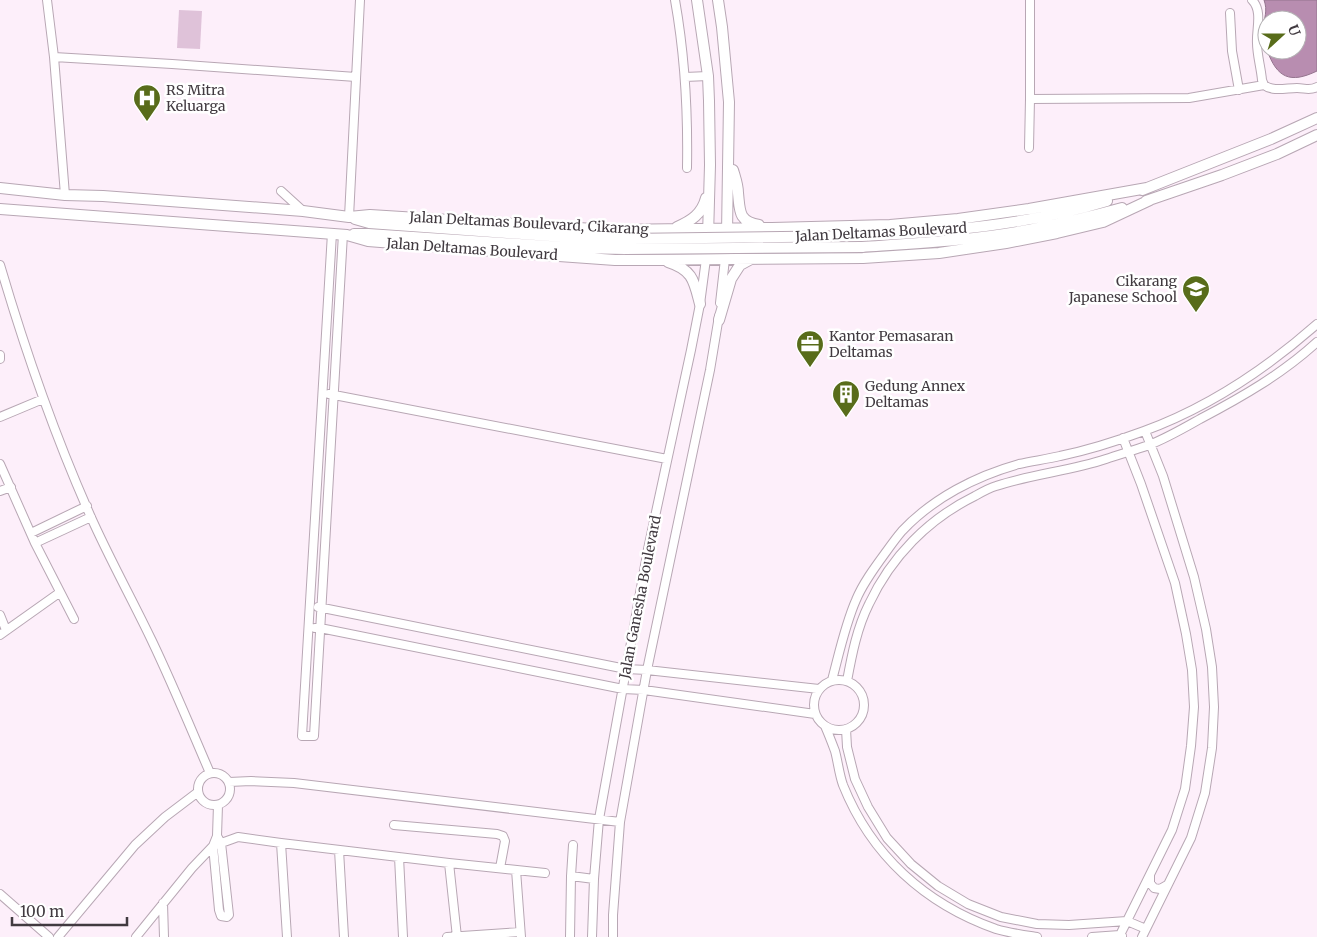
<svg xmlns="http://www.w3.org/2000/svg" width="1317" height="937" viewBox="0 0 1317 937" font-family="Merriweather,serif">
  <style>
    .green { fill: #dfc2d9 }
    .water { fill: #b88db0; stroke: #94748e }
    .lines { fill: none; stroke-linecap: round; stroke-linejoin: round }
    .street-casing { stroke: #b8a7b4; stroke-width: 10 }
    .secondary-casing { stroke: #b8a7b4; stroke-width: 12 }
    .street { stroke: #fff; stroke-width: 8 }
    .secondary { stroke: #fff; stroke-width: 10 }
    .secondary-bridge-casing { stroke: #b8a7b4; stroke-width: 12; stroke-linecap: butt }
    .secondary-bridge { stroke: #fff; stroke-width: 10 }
    .labels { text-anchor: middle; stroke-width: 5; stroke-linejoin: round; paint-order: stroke }
    .poi-label { font-size: 14px; fill: #413a40; stroke: #fff; text-anchor: start }
    .street-label { font-size: 14px; fill: #413a40; stroke: #fff }
  </style>
  <rect width="100%" height="100%" fill="#fdeffa"/>
  <path class="green" d="M179 10 202 11 200 49 177 48Z"/>
  <path class="water" d="M1264 0H1317V71C1290 84 1277 78 1267 50H1297V20H1267V49C1265 43 1262 36 1263 29 1264 18 1268 11 1264 0Z"/>
  <g class="lines">
    <g class="street-casing">
      <path id="street" d="M47 0 54 57 65 195
        M675 0C685 56 688 111 687 168
        M1030 0V99L1189 98 1264 85C1273 92 1286 88 1297 88 1305 88 1310 91 1317 87
        M1252 0C1263 11 1256 30 1257 43 1257 55 1261 68 1262 80L1264 85
        M1230 13 1232 51 1239 90
        M54 57 172 64 356 77
        M685 77 708 76
        M1029 148 1030 99
        M281 191 303 211
        M349 217 360 0
        M332 233 302 736H314L343 234
        M0 265C25 350 54 434 90 515 109 558 132 599 152 641 173 685 191 729 210 773
        M720 303 725 259
        M0 355V359
        M329 394 667 459
        M0 417 43 399
        M0 464 35 543 74 619
        M0 491 11 487
        M31 533 87 506
        M35 543 91 517
        M318 607 626 669 647 670 819 689
        M0 615 6 630
        M315 628H320L623 689 644 690 815 714
        M0 635 59 593
        M814 705a25 25 0 1 1 50 0a25 25 0 1 1-50 0Z
        M832 680C839 654 845 625 856 600 863 583 875 567 886 552 891 545 896 538 902 531 933 498 976 476 1019 464 1033 461 1047 459 1060 456 1089 450 1117 441 1144 431 1207 408 1267 368 1317 324
        M847 681C852 654 857 628 869 604 891 557 928 519 975 496 982 492 989 488 996 486 1032 474 1070 471 1106 459 1121 454 1135 450 1149 445 1167 438 1184 428 1200 419 1242 397 1282 374 1317 342
        M825 726C829 735 832 743 835 751 838 762 839 774 843 785 871 855 925 904 996 929 1009 933 1024 935 1037 937
        M846 729 847 747 855 779 868 807 887 838 911 864 938 886 968 904 1001 917 1037 924 1069 925 1127 921 1146 929
        M198 789a16 16 0 1 1 32 0a16 16 0 1 1-32 0Z
        M229 782 251 781 294 783 620 822
        M394 825 497 834 503 836 505 841 500 868
        M217 836 221 843 229 915 227 917 221 916 219 910 213 846 217 836 218 805
        M281 843 287 937
        M339 850 344 937
        M399 857 403 937
        M449 863 457 937
        M516 870 521 937
        M1150 875V883L1154 888 1160 889 1167 885
        M571 876 594 879
        M0 894 49 937
        M163 903 164 937
        M58 937 135 845 165 817 198 792
        M136 937 192 868 213 846 238 837 281 843 449 863 545 873
        M447 937 520 932
        M570 937 571 876 573 845
        M592 937 594 879 599 819 648 549 691 350 700 304 706 259
        M613 937V915L620 822 647 670 710 370 719 316
        M1092 937 1120 935 1122 936
        M1119 937 1172 830 1185 789 1191 746 1194 707 1192 670 1186 634 1175 583 1141 484 1123 438
        M1142 937 1191 838 1205 793 1212 748 1214 707 1212 667 1206 629 1194 577 1163 476 1145 431"/>
    </g>
    <g class="secondary-casing">
      <path id="secondary" d="M697 0 708 76 709 101 710 165 708 236
        M718 0 722 27 729 102 727 233
        M733 170C735 177 738 185 738 193 740 211 738 221 759 225
        M0 188 65 195 103 196 303 211 349 217 370 215 610 230 772 228 890 225 958 219 1029 209 1147 188
        M1142 190 1271 139 1317 118
        M1146 201 1222 175 1277 154 1317 135
        M0 209 347 235 368 241 545 255 615 260 863 258 939 253 1006 243 1057 233 1103 222 1150 200
        M355 219 369 223 578 238 625 239
        M677 227C691 221 702 214 706 198
        M354 234H368L578 248 625 249
        M861 236C944 232 1028 225 1107 201
        M862 247C919 243 977 240 1033 229 1063 223 1093 216 1122 208
        M668 262C693 270 694 281 700 304
        M719 320 731 279 740 265 751 259"/>
    </g>
    <use href="#street" class="street"/>
    <use href="#secondary" class="secondary"/>
    <g class="secondary-bridge-casing">
      <path id="secondary-bridge" d="M625 239 861 236
        M625 249 862 247"/>
    </g>
    <use href="#secondary-bridge" class="secondary-bridge"/>
  </g>
  <defs>
    <g id="hospital-pin" transform="scale(1.4375)"><path d="M0 17L-7.5 6A9.5 9.5 0 1 1 7.5 6Z" fill="#586c1a" stroke="#fff"/><path d="M-5-5h3v3.5h4V-5h3V5h-3V1.5h-4V5h-3Z" fill="#fff"/></g>
    <g id="school-pin" transform="scale(1.4375)"><path d="M0 17L-7.5 6A9.5 9.5 0 1 1 7.5 6Z" fill="#586c1a" stroke="#fff"/><path d="M0-5L7-2L0 1L-7-2ZM-4 1L0 2.5L4 1V4Q0 6-4 4Z" fill="#fff"/></g>
    <g id="office-pin" transform="scale(1.4375)"><path d="M0 17L-7.5 6A9.5 9.5 0 1 1 7.5 6Z" fill="#586c1a" stroke="#fff"/><path d="M-6-3h4V-5.5h4V-3h4V5H-6ZM-1-4.5V-3h2v-1.5ZM-6 0V1H6V0Z" fill="#fff"/></g>
    <g id="building-pin" transform="scale(1.4375)"><path d="M0 17L-7.5 6A9.5 9.5 0 1 1 7.5 6Z" fill="#586c1a" stroke="#fff"/><path d="M-4-6H4V6H1V3H-1V6H-4ZM-2.5-4.3h1.7v1.8h-1.7ZM.8-4.3h1.7v1.8H.8ZM-2.5-1h1.7V.8h-1.7ZM.8-1h1.7V.8H.8Z" fill="#fff"/></g>
  </defs>
  <g fill-rule="evenodd">
    <use href="#hospital-pin" x="147" y="98"/>
    <use href="#school-pin" x="1196" y="289"/>
    <use href="#office-pin" x="810" y="344"/>
    <use href="#building-pin" x="846" y="394"/>
  </g>
  <g class="labels">
    <g class="poi-label">
      <text x="166" y="95">RS Mitra<tspan x="166" dy="16">Keluarga</tspan></text>
      <text x="1177" y="286" text-anchor="end">Cikarang<tspan x="1177" dy="16">Japanese School</tspan></text>
      <text x="829" y="341">Kantor Pemasaran<tspan x="829" dy="16">Deltamas</tspan></text>
      <text x="865" y="391">Gedung Annex<tspan x="865" dy="16">Deltamas</tspan></text>
    </g>
    <g class="street-label">
      <text transform="translate(529 223) rotate(3)" y="5">Jalan Deltamas Boulevard, Cikarang</text>
      <text transform="translate(881 232) rotate(-3)" y="5">Jalan Deltamas Boulevard</text>
      <text transform="translate(472 249) rotate(4)" y="5">Jalan Deltamas Boulevard</text>
      <text transform="translate(640 597) rotate(-79)" y="5">Jalan Ganesha Boulevard</text>
    </g>
  </g>
  <g transform="translate(1282 35) rotate(69)"><circle r="24" fill="#ffffff" stroke="#b3b0b3"/>
  <path d="M0-4L9 19L0 12L-9 19Z" fill="#586c1a"/>
  <text y="-8" font-size="14" font-weight="bold" text-anchor="middle" fill="#413a40">U</text>
  </g>
  <path d="M12 917v8h115v-8" fill="none" stroke="#413a40" stroke-width="2.5"/>
  <text x="20" y="917" font-size="15" fill="#413a40" stroke="#ffffff" stroke-width="4" paint-order="stroke">100 m</text>
</svg>
